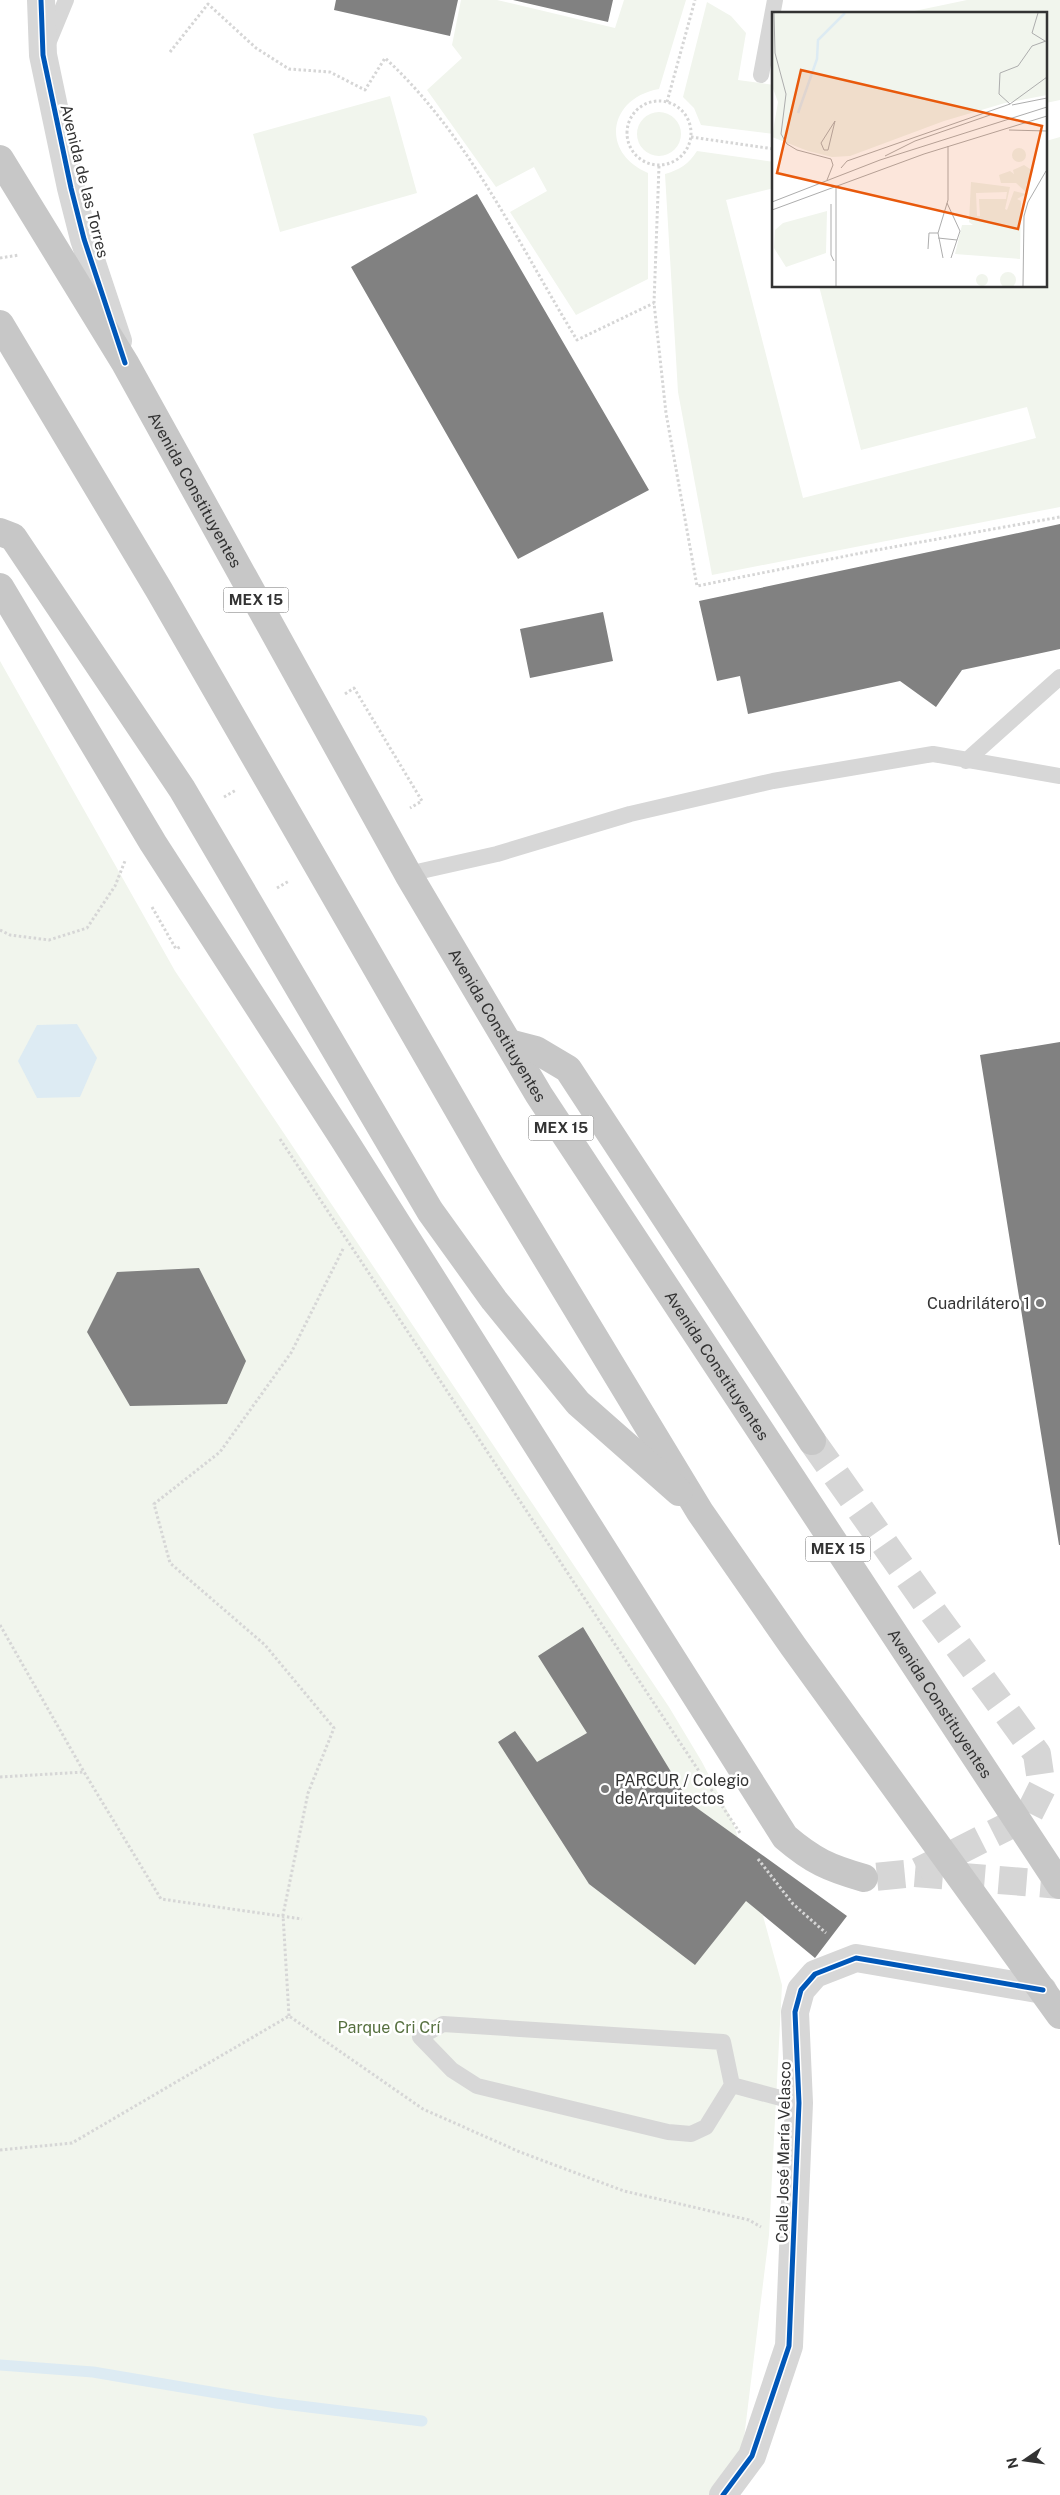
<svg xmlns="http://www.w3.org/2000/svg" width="1060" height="2495" viewBox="0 0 1060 2495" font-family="'Public Sans',sans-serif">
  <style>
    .green { fill: #f1f5ed }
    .water { fill: #ddebf3 }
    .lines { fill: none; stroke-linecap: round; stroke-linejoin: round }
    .stream { stroke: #ddebf3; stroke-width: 11 }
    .building { fill: #818181 }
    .minor-tunnel { stroke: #d6d6d6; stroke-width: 28; stroke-dasharray: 28 14; stroke-linecap: butt }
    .trunk-tunnel { stroke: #d6d6d6; stroke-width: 28; stroke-dasharray: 28 14; stroke-linecap: butt }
    .path { stroke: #d6d6d6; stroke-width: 3; stroke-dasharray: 2.5 2.5; stroke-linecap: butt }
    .service { stroke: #d7d7d7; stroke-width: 16 }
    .minor { stroke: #d7d7d7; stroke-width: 28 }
    .tertiary { stroke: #d7d7d7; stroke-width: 28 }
    .trunk { stroke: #c7c7c7; stroke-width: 28 }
    .cycleway-casing { stroke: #fff; stroke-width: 8 }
    .cycleway { stroke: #0057b8; stroke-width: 5 }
    .poi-dot { fill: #7a7a7a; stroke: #fff; stroke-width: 2 }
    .labels { text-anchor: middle; stroke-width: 5; stroke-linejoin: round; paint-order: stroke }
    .shield { fill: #fff; stroke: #707070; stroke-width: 1 }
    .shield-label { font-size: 15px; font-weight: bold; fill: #333 }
    .street-label { font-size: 16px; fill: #333; stroke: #fff }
    .poi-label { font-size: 16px; fill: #333; stroke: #fff; text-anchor: end }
    .park-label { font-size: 16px; fill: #56703f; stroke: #fff }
    .inset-river { fill: none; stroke: #ddebf3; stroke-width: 2.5 }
    .inset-road { fill: none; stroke: #adadad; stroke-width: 1 }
    .view { fill: #e8590c; fill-opacity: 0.15; stroke: #e8590c; stroke-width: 2.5 }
    .inset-edge { fill: none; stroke: #333; stroke-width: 2.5 }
  </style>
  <rect width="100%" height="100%" fill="#fff"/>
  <path class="green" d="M461 0H497L615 28 624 0H686L659 89C608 98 600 153 648 173V279L576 315 510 212 547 191 534 167 496 187 427 90 462 58 452 45Z
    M967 0H1060V100L1046 103V14H900Z
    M707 2 731 16 746 33 738 80 774 85V134L701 125 694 108 683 97Z
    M390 96 417 193 280 232 253 134Z
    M637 134a22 22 0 1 1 44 0a22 22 0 1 1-44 0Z
    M1060 137V507L712 575 678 392 665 174C679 170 689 164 697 151L774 162V188L726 200 803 498 1036 438 1027 407 861 450 819 286H1046V141Z
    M0 661 175 971 669 1707 702 1762 732 1820 757 1894 782 1985 769 2235 737 2495H0Z"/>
  <path class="water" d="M77 1024 97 1058 80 1097 37 1098 18 1061 37 1025Z"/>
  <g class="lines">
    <path class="stream" d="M0 2365 93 2372 276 2403 422 2421"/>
  </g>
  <path class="building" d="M336 0H458L450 36 334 10Z
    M513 0H613L608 22Z
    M477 194 649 490 518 559 351 267Z
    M1060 524V649L962 670 936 707 900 681 748 714 740 676 717 681 699 601Z
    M603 612 613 661 530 678 520 629Z
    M1060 1042V1545H1059L980 1055Z
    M199 1268 246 1361 227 1404 130 1406 87 1332 117 1272Z
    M583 1627 690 1803 847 1916 815 1958 746 1901 695 1965 589 1884 498 1742 515 1731 537 1762 587 1733 538 1656Z"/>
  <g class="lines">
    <path class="minor-tunnel" d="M915 1873 1060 1885"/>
    <path class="trunk-tunnel" d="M812 1441 927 1604 1037 1754 1042 1788 1028 1816 915 1873 864 1878"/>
    <path class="path" d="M170 52 208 4 256 48 289 69 330 72 365 90 385 58C469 135 518 244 577 340L654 303
      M627 133a32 32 0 1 1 64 0a32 32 0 1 1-64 0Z
      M667 102 695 0
      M691 137 774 149
      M659 166 654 303 666 413 697 586 871 551 1060 517
      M0 258 19 255
      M345 694 354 688 422 801 410 808
      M224 797 236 790
      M277 888 289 881
      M152 907 176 949 180 947
      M0 930 10 935 49 940 87 928 115 886 125 861
      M280 1139 740 1833
      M0 1625 84 1772 161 1899 302 1919
      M0 1777 84 1772
      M758 1859 793 1904 826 1933
      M289 2016 283 1915 308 1793 334 1728 265 1645 170 1563 154 1504 220 1452 291 1353 344 1247
      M0 2150 72 2143 289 2016 423 2109 520 2152 624 2191 749 2220 761 2227"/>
    <path class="service" d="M47 46 66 0
      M761 75 775 0
      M966 761 1060 677
      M408 874 497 854 630 814 773 781 933 754 1060 776
      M443 2024 723 2042 732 2085 706 2127 691 2134 668 2132 477 2086 452 2070 420 2037Z
      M732 2085 799 2103"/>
    <path class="minor" d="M723 2495 752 2456 789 2346 799 2103 795 2012 801 1990 815 1974 856 1958 1043 1990"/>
    <path class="tertiary" d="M41 0 43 55 71 188 84 239 118 341"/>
    <g class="trunk">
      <path id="s1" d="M0 159 125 363 408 874 539 1095 1060 1885"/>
      <path d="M0 324 159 590 490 1165 700 1512 793 1646 1060 2015"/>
      <path d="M0 532 13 537 182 789 430 1211 494 1300 578 1403 679 1492"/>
      <path d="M0 587 153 843 343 1138 785 1837C813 1861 829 1868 864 1878"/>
      <path d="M509 1043 536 1050 568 1069 812 1441"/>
    </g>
    <g class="cycleway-casing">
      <path id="cycleway" d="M41 0 43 55 71 188 84 239 125 363
        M723 2495 752 2456 789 2346 799 2103 795 2012 801 1990 815 1974 856 1958 1043 1990"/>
    </g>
    <use href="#cycleway" class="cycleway"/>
  </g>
  <g class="poi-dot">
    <circle cx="1040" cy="1303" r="5"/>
    <circle cx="605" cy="1789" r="5"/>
  </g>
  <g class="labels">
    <g class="shield">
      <rect x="223.5" y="587.5" width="65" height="25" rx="4"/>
      <rect x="528.5" y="1115.5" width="65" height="25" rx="4"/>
      <rect x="805.5" y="1536.5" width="65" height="25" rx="4"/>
    </g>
    <g class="shield-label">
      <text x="256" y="605">MEX 15</text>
      <text x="561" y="1133">MEX 15</text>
      <text x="838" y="1554">MEX 15</text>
    </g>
    <g class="street-label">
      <text transform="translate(85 181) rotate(76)" y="6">Avenida de las Torres</text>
      <text dy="6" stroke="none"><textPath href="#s1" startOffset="384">Avenida Constituyentes</textPath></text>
      <text dy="6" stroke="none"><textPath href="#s1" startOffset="999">Avenida Constituyentes</textPath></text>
      <text dy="6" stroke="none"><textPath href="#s1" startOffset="1404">Avenida Constituyentes</textPath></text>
      <text dy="6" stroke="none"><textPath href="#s1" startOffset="1809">Avenida Constituyentes</textPath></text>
      <text transform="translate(783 2152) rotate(-89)" y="6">Calle José María Velasco</text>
    </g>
    <g class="poi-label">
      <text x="1030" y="1309">Cuadrilátero 1</text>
      <text x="615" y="1786" text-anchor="start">PARCUR / Colegio<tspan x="615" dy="18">de Arquitectos</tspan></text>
    </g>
    <g class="park-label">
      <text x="389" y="2033">Parque Cri Crí</text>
    </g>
  </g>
  <g transform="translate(772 12)">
    <rect width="275" height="275" fill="#fff"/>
    <path d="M0 1H275V83L233 91 172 109 78 144 60 145 36 139 0 125 6 90 0 74ZM240 143a7 7 0 1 1 14 0a7 7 0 1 1-14 0ZM252 153 261 159 254 173 255 181 244 171H229L227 163 238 159 242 162 241 158ZM199 170 238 175 233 197 235 198 242 179 254 182 245 187 249 189 248 247 183 242 190 213H201L197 210ZM235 180 234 187H207L208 204H205L204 181ZM55 199 54 241 14 255 2 236 3 218 11 211ZM228 268a8 8 0 1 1 16 0a8 8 0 1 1-16 0ZM204 268a6 6 0 1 1 12 0a6 6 0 1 1-12 0Z" fill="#f1f5ed" fill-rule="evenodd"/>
    <path class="inset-river" d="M26 101 45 47 46 28 73 1"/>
    <path class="inset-road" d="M2 1 3 41 14 82 9 122 15 132 25 138 59 147 61 153 55 168M266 1 260 21 273 29M238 92 227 82 228 61 246 54 260 34 274 29M240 93 275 86M63 109 56 138H52L49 131ZM237 118 275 119M113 144 143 129 218 103M69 156 75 149 238 92 275 65M64 175V274M0 190 108 148 275 95M175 191 188 219 179 246M59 192V243L62 249M0 198 152 142 275 104M166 226 185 228M156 237 157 221H166M171 246 166 221 176 188V134M251 274 252 204 256 190 274 159"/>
    <path class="view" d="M29 58 270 114 246 217 5 161Z"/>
    <rect width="275" height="275" class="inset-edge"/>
  </g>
  <g transform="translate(1025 2460) rotate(257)" stroke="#ffffff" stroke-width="4" paint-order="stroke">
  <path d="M0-4L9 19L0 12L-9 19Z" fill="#333333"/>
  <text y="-8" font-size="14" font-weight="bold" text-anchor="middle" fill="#333333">N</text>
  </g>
</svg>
